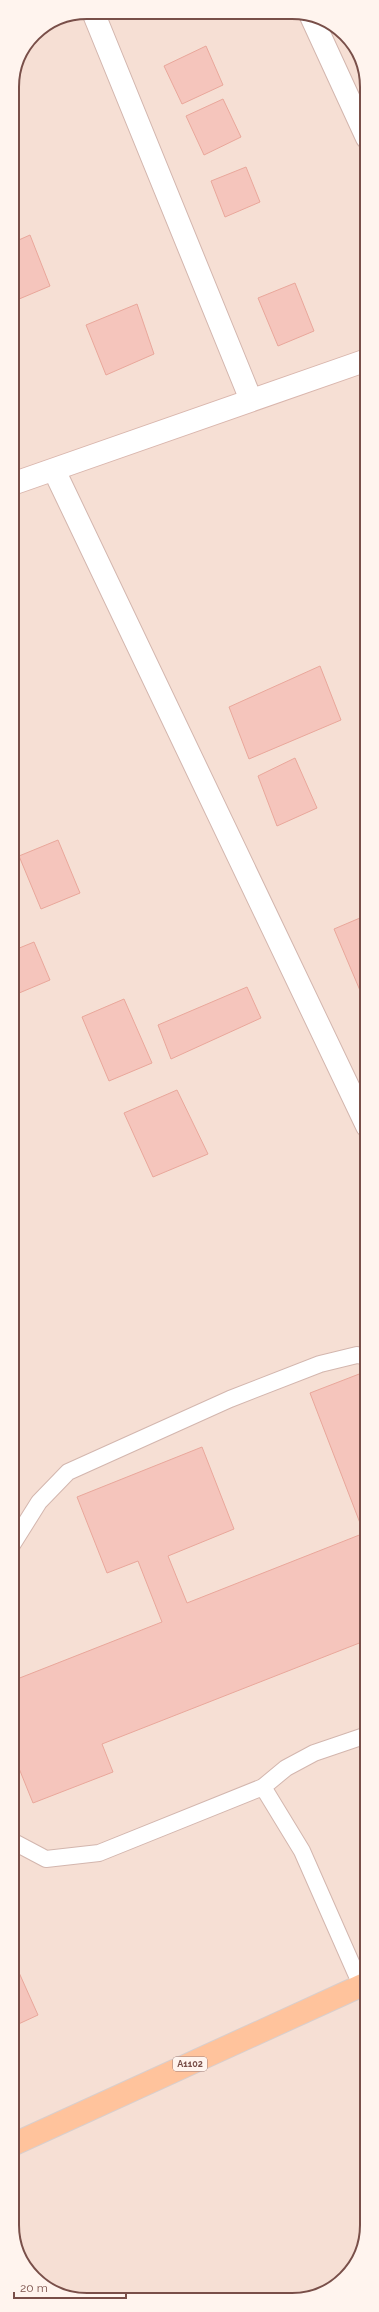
<svg xmlns="http://www.w3.org/2000/svg" width="379" height="2312" viewBox="0 0 379 2312" font-family="Raleway,sans-serif">
  <style>
    .residential { fill: #f6dfd4 }
    .building { fill: #f5c5bc; stroke: #e9a79b }
    .lines { fill: none; stroke-linecap: round; stroke-linejoin: round }
    .service-casing { stroke: #d3b6ae; stroke-width: 18 }
    .minor-casing { stroke: #d3b6ae; stroke-width: 24 }
    .secondary-casing { stroke: #d9b6ad; stroke-width: 24 }
    .primary-casing { stroke: #d9cecc; stroke-width: 24 }
    .service { stroke: #fff; stroke-width: 16 }
    .minor { stroke: #fff; stroke-width: 22 }
    .secondary { stroke: #fff; stroke-width: 22 }
    .primary { stroke: #ffc39c; stroke-width: 22 }
    .labels { text-anchor: middle; stroke-width: 4; stroke-linejoin: round; paint-order: stroke }
    .shield { fill: #fff4ee; stroke: #a1807a; stroke-width: 1 }
    .shield-label { font-size: 9px; font-weight: bold; fill: #794f49 }
    .rim { fill: none; stroke: #794f49; stroke-width: 2 }
  </style>
  <rect width="100%" height="100%" fill="#feefe6"/>
  <path class="residential" d="M87 12 311 15 348 38 367 82V2225L361 2253 345 2278 297 2300 68 2297 31 2274 12 2230V83L34 34 59 18Z"/>
  <path class="building" d="M206 46 223 85 182 104 164 66Z
    M223 99 241 137 204 155 186 116Z
    M246 167 260 202 225 217 211 181Z
    M30 235 50 286 12 302V243Z
    M295 283 314 331 278 346 258 298Z
    M137 304 154 354 106 375 86 325Z
    M320 666 341 720 249 759 229 707Z
    M295 758 317 808 277 826 258 776Z
    M58 840 80 893 41 909 19 856Z
    M367 915V1007L334 929Z
    M34 942 50 980 12 996V951Z
    M247 987 261 1018 171 1059 158 1025Z
    M124 999 152 1063 109 1081 82 1017Z
    M177 1090 208 1154 153 1177 124 1113Z
    M367 1371V1520L360 1523 310 1393Z
    M202 1447 234 1529 168 1556 187 1603 367 1532V1640L102 1744 113 1772 33 1803 12 1751V1681L162 1622 138 1561 107 1573 77 1497Z
    M12 1957 38 2015 12 2027Z"/>
  <g class="lines">
    <g class="service-casing">
      <path id="service" d="M12 1545 39 1502 68 1472 230 1399 320 1364 357 1355 367 1357
        M263 1787 302 1851 361 1985
        M12 1841 46 1859 99 1853 263 1787 286 1768 314 1753 367 1735"/>
    </g>
    <g class="minor-casing">
      <path id="minor" d="M93 12 251 400
        M310 14 367 138
        M54 470 367 1126"/>
    </g>
    <g class="secondary-casing">
      <path id="secondary" d="M12 484 367 360"/>
    </g>
    <g class="primary-casing">
      <path id="primary" d="M12 2145 367 1983"/>
    </g>
    <use href="#service" class="service"/>
    <use href="#minor" class="minor"/>
    <use href="#secondary" class="secondary"/>
    <use href="#primary" class="primary"/>
  </g>
  <g class="labels">
    <rect class="shield" x="173" y="2057" width="34" height="14" rx="3"/>
    <g class="shield-label">
      <text x="190" y="2067">A1102</text>
    </g>
  </g>
  <path d="M0 0H379V2312H0ZM87 19H292A68 68 0 0 1 360 87V2225A68 68 0 0 1 292 2293H87A68 68 0 0 1 19 2225V87A68 68 0 0 1 87 19Z" fill="#fff4ee" fill-rule="evenodd"/>
  <path class="rim" d="M87 19H292A68 68 0 0 1 360 87V2225A68 68 0 0 1 292 2293H87A68 68 0 0 1 19 2225V87A68 68 0 0 1 87 19Z"/>
  <path d="M14 2292v6h112v-6" fill="none" stroke="#794f49" stroke-width="2"/>
  <text x="20" y="2292" font-size="12" fill="#794f49" stroke="#fff4ee" stroke-width="3" paint-order="stroke">20 m</text>
</svg>
